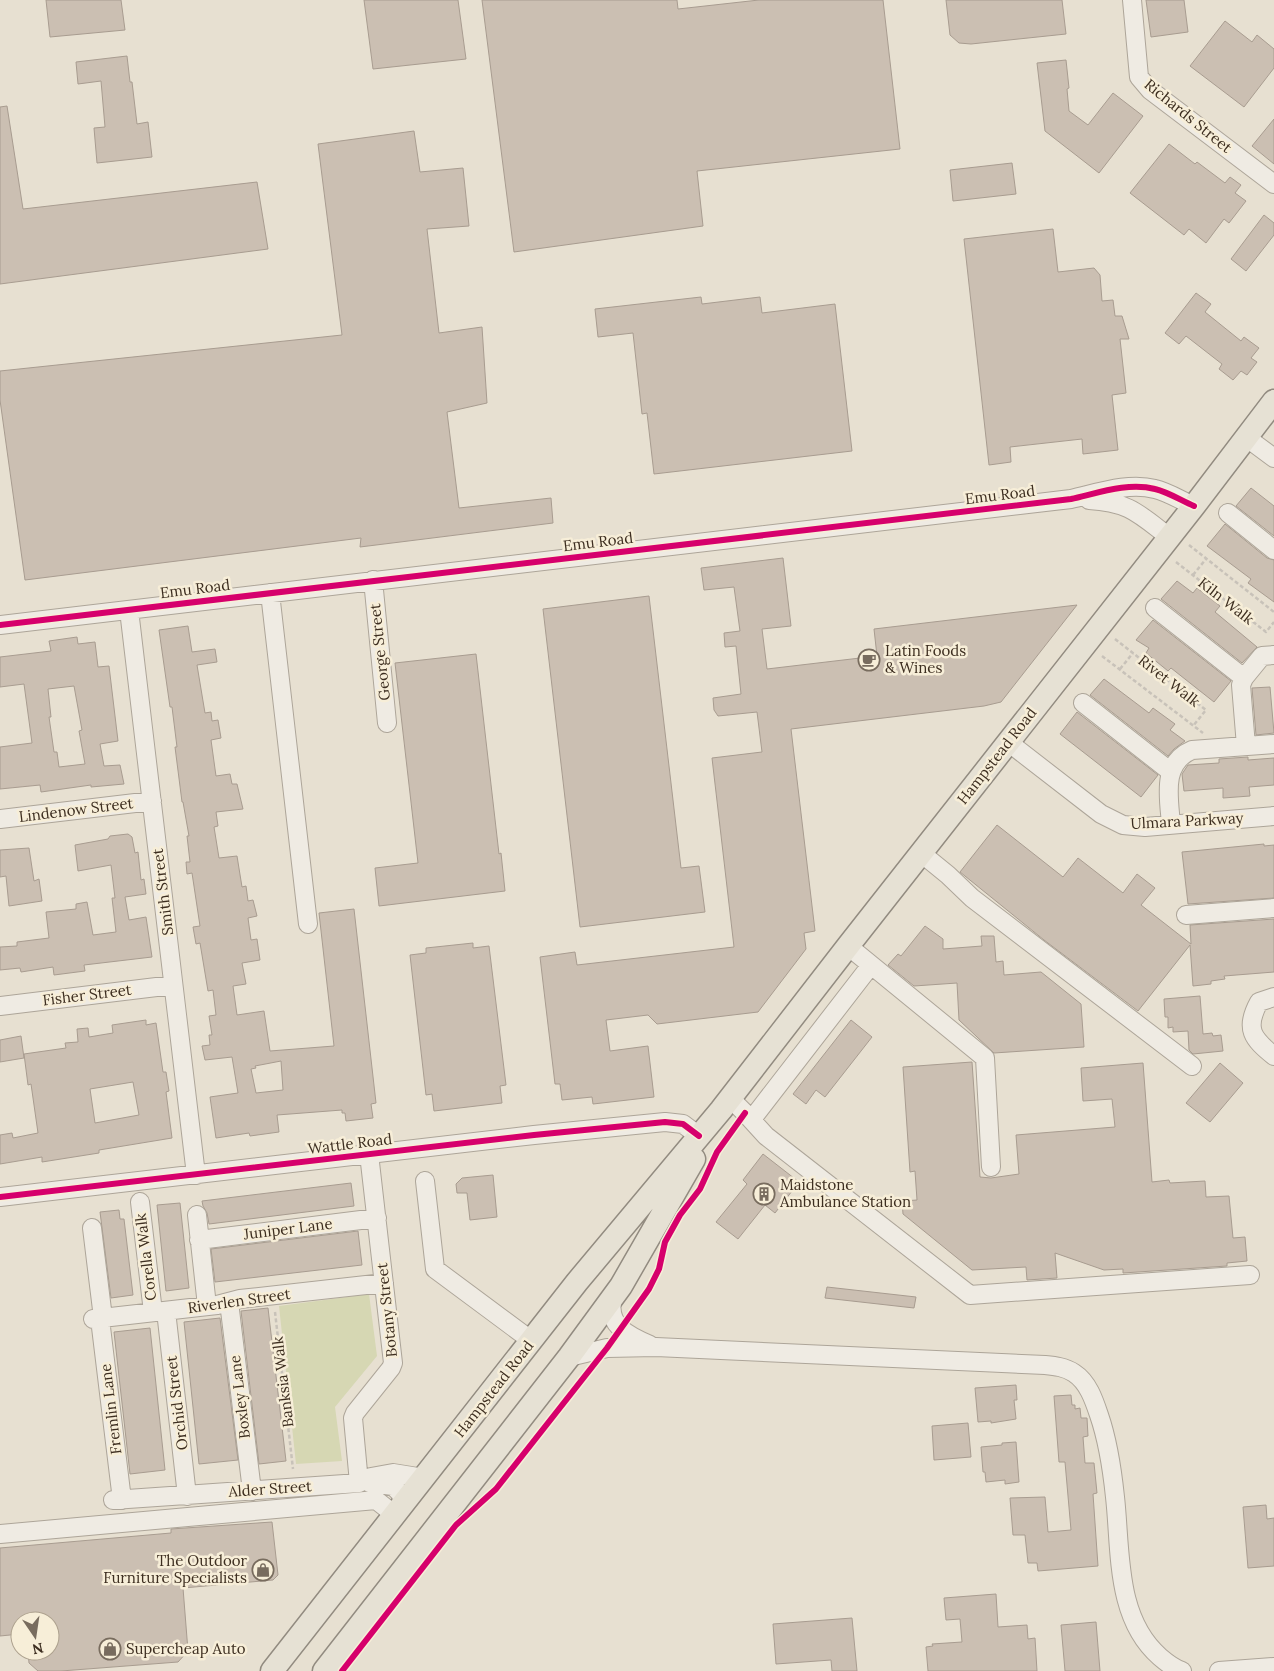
<svg xmlns="http://www.w3.org/2000/svg" width="1274" height="1671" viewBox="0 0 1274 1671" font-family="Lora,serif">
  <style>
    .green { fill: #d6d7b3 }
    .building { fill: #cbbfb2; stroke: #a89c90; fill-rule: evenodd }
    .lines { fill: none; stroke-linecap: round; stroke-linejoin: round }
    .minor-casing { stroke: #ada599; stroke-width: 20 }
    .major-casing { stroke: #928b80; stroke-width: 25 }
    .path { stroke: #c8c2b9; stroke-width: 2.5; stroke-dasharray: 4 2.5; stroke-linecap: butt }
    .minor { stroke: #efebe3; stroke-width: 18 }
    .major { stroke: #e6e1d4; stroke-width: 22 }
    .cycleway-casing { stroke: #f7eed8; stroke-width: 9 }
    .cycleway { stroke: #d6006c; stroke-width: 6 }
    .labels { text-anchor: middle; stroke-width: 5; stroke-linejoin: round; paint-order: stroke }
    .street-label { font-size: 15px; fill: #3d2e20; stroke: #f7eed8 }
    .poi-label { font-size: 15px; fill: #3d2e20; stroke: #f7eed8; text-anchor: start }
  </style>
  <rect width="100%" height="100%" fill="#e7e0d1"/>
  <path class="green" d="M369 1294 377 1356 335 1407 342 1461 296 1464 279 1306Z"/>
  <path class="building" d="M46 0H121L125 30 50 37Z
    M364 0H458L466 59 373 69Z
    M482 0H677L678 9 759 0H883L900 149 697 171 703 226 514 252Z
    M946 0H1062L1066 34 971 44 959 43 950 35Z
    M1146 0H1184L1188 32 1151 37Z
    M1225 21 1252 42 1257 35 1274 49V68L1244 107 1190 66Z
    M127 56 130 82H132L137 124 148 122 152 157 97 163 94 128 105 127 101 81 78 84 76 62Z
    M1066 60 1069 88 1067 89 1069 111 1088 125 1113 93 1143 116 1099 173 1045 131 1037 63Z
    M7 106 23 209 257 182 268 249 0 284V107Z
    M1274 119V164L1252 146Z
    M414 131 420 172 463 168 469 226 427 229 439 333 482 327 487 403 447 412 459 508 551 498 553 523 360 547 361 538 25 580 0 400V371L342 335 318 144Z
    M1169 144 1195 164 1197 162 1225 183 1230 177 1241 185 1235 193 1246 201 1229 223 1224 219 1206 243 1189 229 1184 235 1130 193Z
    M1012 163 1016 194 953 201 950 170Z
    M1264 215 1274 223V235L1246 271 1231 259Z
    M1053 229 1058 272 1094 268 1100 275 1102 301 1113 300 1115 316H1122L1129 339H1120L1126 393 1112 395 1118 450 1083 454 1082 439 1010 447 1011 462 989 465 964 239Z
    M1196 293 1211 304 1205 312 1241 341 1244 337 1259 348 1251 358 1257 362 1247 375 1241 371 1233 380 1219 369 1222 364 1186 336 1179 344 1165 333Z
    M701 297 702 304 760 297 762 313 835 304 852 451 654 474 647 413 642 414 633 333 598 337 595 309Z
    M1251 488 1274 506V536L1236 506Z
    M1225 524 1267 558 1274 560V602L1248 583 1251 579 1207 546Z
    M783 558 791 626 762 629 767 669 877 656 874 629 1077 605 1001 702 984 706 791 729 815 931 804 933 806 949 758 1012 657 1024 648 1015 606 1020 610 1051 648 1046 654 1097 593 1104 592 1097 562 1100 560 1084H555L540 957 575 952 577 965 734 947 712 758 762 752 757 712 718 716 714 710 713 698 741 694 736 646 725 647 724 633 740 631 734 587 704 590 701 568Z
    M1177 581 1193 593 1197 588 1220 606 1215 612 1257 647 1242 663 1161 599Z
    M649 596 681 868 699 866 705 912 580 927 543 609Z
    M1153 620 1231 681 1214 702 1171 668 1168 671 1146 653 1149 648 1136 640Z
    M188 626 192 652 215 649 217 662 197 665 205 713 211 712 212 721 218 720 221 738 211 740 216 776 230 774 232 784H237L243 809 216 812 218 826 214 827 219 858 237 856 242 887 246 886 248 901 253 900 257 916 248 918 251 940 257 939 260 960 242 963 246 984 233 986 237 1015 264 1011 270 1051 334 1046 319 913 354 909 376 1103 371 1104 373 1118 346 1121 345 1113H342V1110L277 1115 279 1132 250 1136 249 1133 216 1138 210 1097 238 1093 232 1057 205 1060 202 1046 210 1045 209 1035H212L209 1016 216 1015 213 990 208 991 200 943 196 944 193 927 200 926 192 873 187 874 186 862H190L187 836H189L183 802H182L175 747H177L172 707H170L159 630ZM281 1061 283 1090 256 1093 251 1069 256 1068 255 1066Z
    M77 637 78 644 95 642 98 667 109 666 118 741 100 744 104 766 120 765 124 784 91 787V785L41 792 40 785 0 789V747L32 743 24 684 0 687V657L51 651 49 641ZM74 686 82 730 79 731 85 764 59 767 57 752H54L49 717H51L48 689Z
    M476 654 499 854 501 853 505 891 379 906 375 868 418 863 395 663Z
    M1104 679 1149 713 1153 708 1175 724 1170 730 1185 741 1174 749 1168 756 1090 695Z
    M1270 687 1274 733 1256 735 1252 688Z
    M1077 712 1158 775 1141 797 1060 734Z
    M1248 757V760L1274 758V785L1249 787 1250 796 1223 798V788L1184 791 1182 774 1188 765 1219 763V759Z
    M997 825 1063 877 1078 858 1123 893 1137 874 1155 888 1141 905 1191 944 1190 925 1274 919V972L1224 976 1225 979 1211 981V984L1193 986 1190 945 1138 1011 1044 940 960 872Z
    M128 834 132 837 135 853 138 852 141 880 144 879 146 894 125 897 129 920 146 917 152 957 84 965 85 971 54 975 53 967 21 972 20 968 0 970V947L17 946V942L49 938 46 912 76 909V904L87 902 93 935 116 932 112 898H115L111 865 78 871 75 845 108 839 110 836Z
    M1264 844V846L1274 845V898L1188 904 1182 852Z
    M29 848 34 881 39 879 42 901 9 906 6 876 0 877V850Z
    M925 926 943 939V949L982 946 981 936H994L996 962 1003 961 1004 975 1041 972 1081 1004 1084 1047 994 1053 959 1020 957 983 914 986 888 965 898 954 901 956Z
    M473 943V948L489 946 506 1085 500 1086 502 1103 434 1111 432 1094 426 1095 410 955 426 953V948Z
    M1200 996 1203 1034 1212 1033 1213 1036 1221 1035 1223 1051 1193 1054 1189 1050 1188 1031 1173 1032V1027L1168 1028V1017H1165L1164 999Z
    M146 1020V1025L156 1023 163 1072H166L169 1091 166 1092 172 1138 99 1150V1153L42 1162V1157L0 1164V1135L12 1133 13 1138 38 1133 31 1084 28 1085 24 1054 66 1048 65 1043 78 1042 77 1029 88 1028 89 1037 113 1033 112 1025ZM133 1082 139 1115 95 1123 90 1089Z
    M851 1020 872 1037 825 1097 816 1090 806 1104 793 1094Z
    M21 1036 24 1058 0 1062V1040Z
    M972 1062 980 1177 991 1178 1019 1174 1016 1135 1115 1127 1112 1099 1083 1101 1081 1068 1143 1063 1152 1182 1169 1180 1170 1183 1205 1181 1206 1197 1229 1196 1233 1238 1245 1237 1247 1261 1227 1263V1266L1123 1273V1269L1104 1270 1055 1253 1057 1278 1027 1280 1026 1267 972 1270 903 1214 902 1201 917 1200 915 1171 910 1172 903 1067Z
    M1220 1063 1243 1083 1210 1122 1186 1103Z
    M763 1154 799 1182 775 1213 765 1205 738 1239 716 1222 747 1184 743 1180Z
    M493 1175 497 1217 470 1220 467 1193H457L456 1184 462 1178Z
    M351 1183 354 1206 209 1224 207 1213 203 1206 202 1201Z
    M180 1203 189 1288 166 1291 157 1205Z
    M119 1210 120 1219H124L133 1295 111 1298 100 1212Z
    M358 1231 362 1265 215 1282 211 1249Z
    M827 1287 916 1297 914 1308 825 1298Z
    M268 1308 286 1461 259 1464 241 1311Z
    M220 1318 238 1460 199 1464 184 1322Z
    M150 1328 165 1470 130 1474 114 1332Z
    M1016 1385 1017 1400H1014L1016 1419 991 1423V1421L978 1422 975 1388Z
    M1071 1395 1072 1405H1075V1409L1080 1408 1081 1418H1087L1088 1436 1083 1437 1085 1463H1094L1097 1493 1093 1494 1098 1566 1038 1571 1037 1563H1028L1025 1535H1013L1010 1498 1045 1497 1048 1532 1071 1530 1065 1462H1059L1054 1396Z
    M968 1423 971 1457 934 1460 932 1426Z
    M1016 1442 1019 1482 1005 1484V1480L986 1482 985 1472H983L981 1447 1002 1445V1443Z
    M1266 1505 1267 1519 1274 1518V1566L1248 1568 1243 1507Z
    M272 1522 278 1575 273 1580 183 1588 188 1651 178 1662 61 1671H38L29 1663 28 1651H50V1621H20V1634L0 1636V1548L171 1533V1529Z
    M996 1594 998 1627 1027 1625 1028 1639 1035 1638 1037 1671H928L926 1647 933 1646 932 1644 962 1642 960 1619 946 1620 944 1598Z
    M852 1618 857 1671H832L831 1660 776 1664 773 1624Z
    M1096 1622 1100 1671H1065L1061 1625Z"/>
  <g class="lines">
    <g class="minor-casing">
      <path id="minor" d="M1132 0 1139 77 1150 90 1274 184
        M1247 438 1274 458
        M1089 500C1129 502 1139 514 1169 537
        M1228 513 1274 550
        M373 580 387 723
        M270 593 308 924
        M1155 608 1244 678
        M129 610 196 1175
        M0 625 1071 499C1098 493 1128 482 1155 489 1168 492 1182 501 1194 506
        M1083 703 1171 772
        M1008 742 1101 814 1123 825 1145 827 1274 816
        M1246 746 1241 685 1244 678 1262 656 1274 655
        M0 819 152 801
        M1171 824C1169 798 1161 763 1192 750L1274 744
        M921 853 948 875 972 898 1192 1066
        M1186 915 1274 908
        M848 946 985 1058 991 1167
        M1274 997 1259 1002C1244 1029 1253 1039 1274 1056
        M0 1006 173 985
        M730 1098 745 1113 766 1136 970 1295 1250 1275
        M752 1119 871 965
        M425 1181 435 1269 532 1341
        M0 1197 534 1135 665 1122 683 1124 699 1136
        M140 1202 153 1312
        M197 1215 207 1306
        M92 1228 103 1318
        M199 1240 377 1218
        M613 1298C605 1325 629 1336 650 1345
        M229 1302 252 1491
        M166 1311 187 1496
        M93 1319 217 1305 240 1299 384 1283
        M100 1319 122 1500
        M569 1357 607 1348 656 1347 1045 1365C1055 1366 1065 1367 1074 1373 1088 1382 1094 1400 1099 1415 1108 1441 1112 1468 1115 1497 1121 1550 1115 1618 1160 1657 1167 1663 1173 1668 1182 1671
        M359 1483 353 1418 355 1413 391 1368 393 1363 369 1154
        M370 1483 393 1486 400 1493 404 1504
        M113 1500 359 1483 371 1477 393 1473 424 1478
        M0 1534 376 1500 395 1515
        M1219 1671 1274 1667"/>
    </g>
    <g class="major-casing">
      <path id="major" d="M272 1671 577 1282 721 1110 848 946 1194 506 1274 401
        M324 1671 569 1357 621 1286 694 1159"/>
    </g>
    <path class="path" d="M1189 545 1274 612
      M1176 562 1266 632 1274 622
      M1193 575 1206 559
      M1115 639 1206 710 1193 726
      M1102 656 1203 733
      M1120 669 1133 653
      M275 1312 293 1469"/>
    <use href="#minor" class="minor"/>
    <use href="#major" class="major"/>
    <g class="cycleway-casing">
      <path id="cycleway" d="M0 625 1071 499C1098 493 1128 482 1155 489 1168 492 1182 501 1194 506
        M0 1197 534 1135 665 1122 683 1124 699 1136
        M342 1671 456 1525 496 1489 607 1348 649 1289 659 1269 665 1242 680 1215 700 1189 717 1152 745 1113"/>
    </g>
    <use href="#cycleway" class="cycleway"/>
  </g>
  <defs>
    <g id="cafe-ring" transform="scale(1.125)"><circle r="9.5" fill="#f7eed8" stroke="#786c5e" stroke-width="1.5"/><path d="M-5.5-4.5H6V0H3Q3 3.5 0 3.5H-2.5Q-5.5 3.5-5.5 0ZM3-3.2v2h1.7v-2ZM-6 4.5H4V6H-6Z" fill="#786c5e"/></g>
    <g id="building-ring" transform="scale(1.125)"><circle r="9.5" fill="#f7eed8" stroke="#786c5e" stroke-width="1.5"/><path d="M-4-6H4V6H1V3H-1V6H-4ZM-2.5-4.3h1.7v1.8h-1.7ZM.8-4.3h1.7v1.8H.8ZM-2.5-1h1.7V.8h-1.7ZM.8-1h1.7V.8H.8Z" fill="#786c5e"/></g>
    <g id="shop-ring" transform="scale(1.125)"><circle r="9.5" fill="#f7eed8" stroke="#786c5e" stroke-width="1.5"/><path d="M-5-2.5h2.3a2.7 3.5 0 0 1 5.4 0H5L5.5 6h-11ZM-1.5-2.5h3a1.5 2.3 0 0 0-3 0Z" fill="#786c5e"/></g>
  </defs>
  <g fill-rule="evenodd">
    <use href="#cafe-ring" x="869" y="660"/>
    <use href="#building-ring" x="764" y="1194"/>
    <use href="#shop-ring" x="263" y="1570"/>
    <use href="#shop-ring" x="110" y="1649"/>
  </g>
  <g class="labels">
    <g class="street-label">
      <text transform="translate(1188 116) rotate(39)" y="5">Richards Street</text>
      <text transform="translate(1000 495) rotate(-7)" y="5">Emu Road</text>
      <text transform="translate(598 542) rotate(-7)" y="5">Emu Road</text>
      <text transform="translate(195 589) rotate(-7)" y="5">Emu Road</text>
      <text transform="translate(1226 601) rotate(38)" y="5">Kiln Walk</text>
      <text transform="translate(380 652) rotate(-96)" y="5">George Street</text>
      <text transform="translate(1169 681) rotate(38)" y="5">Rivet Walk</text>
      <text transform="translate(997 756) rotate(-52)" y="5">Hampstead Road</text>
      <text transform="translate(76 810) rotate(-7)" y="5">Lindenow Street</text>
      <text transform="translate(1187 821) rotate(-3)" y="5">Ulmara Parkway</text>
      <text transform="translate(163 892) rotate(-97)" y="5">Smith Street</text>
      <text transform="translate(87 995) rotate(-7)" y="5">Fisher Street</text>
      <text transform="translate(350 1144) rotate(-7)" y="5">Wattle Road</text>
      <text transform="translate(288 1229) rotate(-7)" y="5">Juniper Lane</text>
      <text transform="translate(146 1257) rotate(-97)" y="5">Corella Walk</text>
      <text transform="translate(239 1301) rotate(-8)" y="5">Riverlen Street</text>
      <text transform="translate(387 1310) rotate(-96)" y="5">Botany Street</text>
      <text transform="translate(283 1382) rotate(-97)" y="5">Banksia Walk</text>
      <text transform="translate(494 1389) rotate(-52)" y="5">Hampstead Road</text>
      <text transform="translate(240 1397) rotate(-97)" y="5">Boxley Lane</text>
      <text transform="translate(177 1403) rotate(-97)" y="5">Orchid Street</text>
      <text transform="translate(111 1409) rotate(-97)" y="5">Fremlin Lane</text>
      <text transform="translate(270 1489) rotate(-4)" y="5">Alder Street</text>
    </g>
    <g class="poi-label">
      <text x="885" y="656">Latin Foods<tspan x="885" dy="17">&amp; Wines</tspan></text>
      <text x="780" y="1190">Maidstone<tspan x="780" dy="17">Ambulance Station</tspan></text>
      <text x="247" y="1566" text-anchor="end">The Outdoor<tspan x="247" dy="17">Furniture Specialists</tspan></text>
      <text x="126" y="1654">Supercheap Auto</text>
    </g>
  </g>
  <g transform="translate(35 1636) rotate(167)"><circle r="24" fill="#f7eed8" stroke="#ada18e"/>
  <path d="M0-4L9 19L0 12L-9 19Z" fill="#786c5e"/>
  <text y="-8" font-size="14" font-weight="bold" text-anchor="middle" fill="#3d2e20">N</text>
  </g>
</svg>
